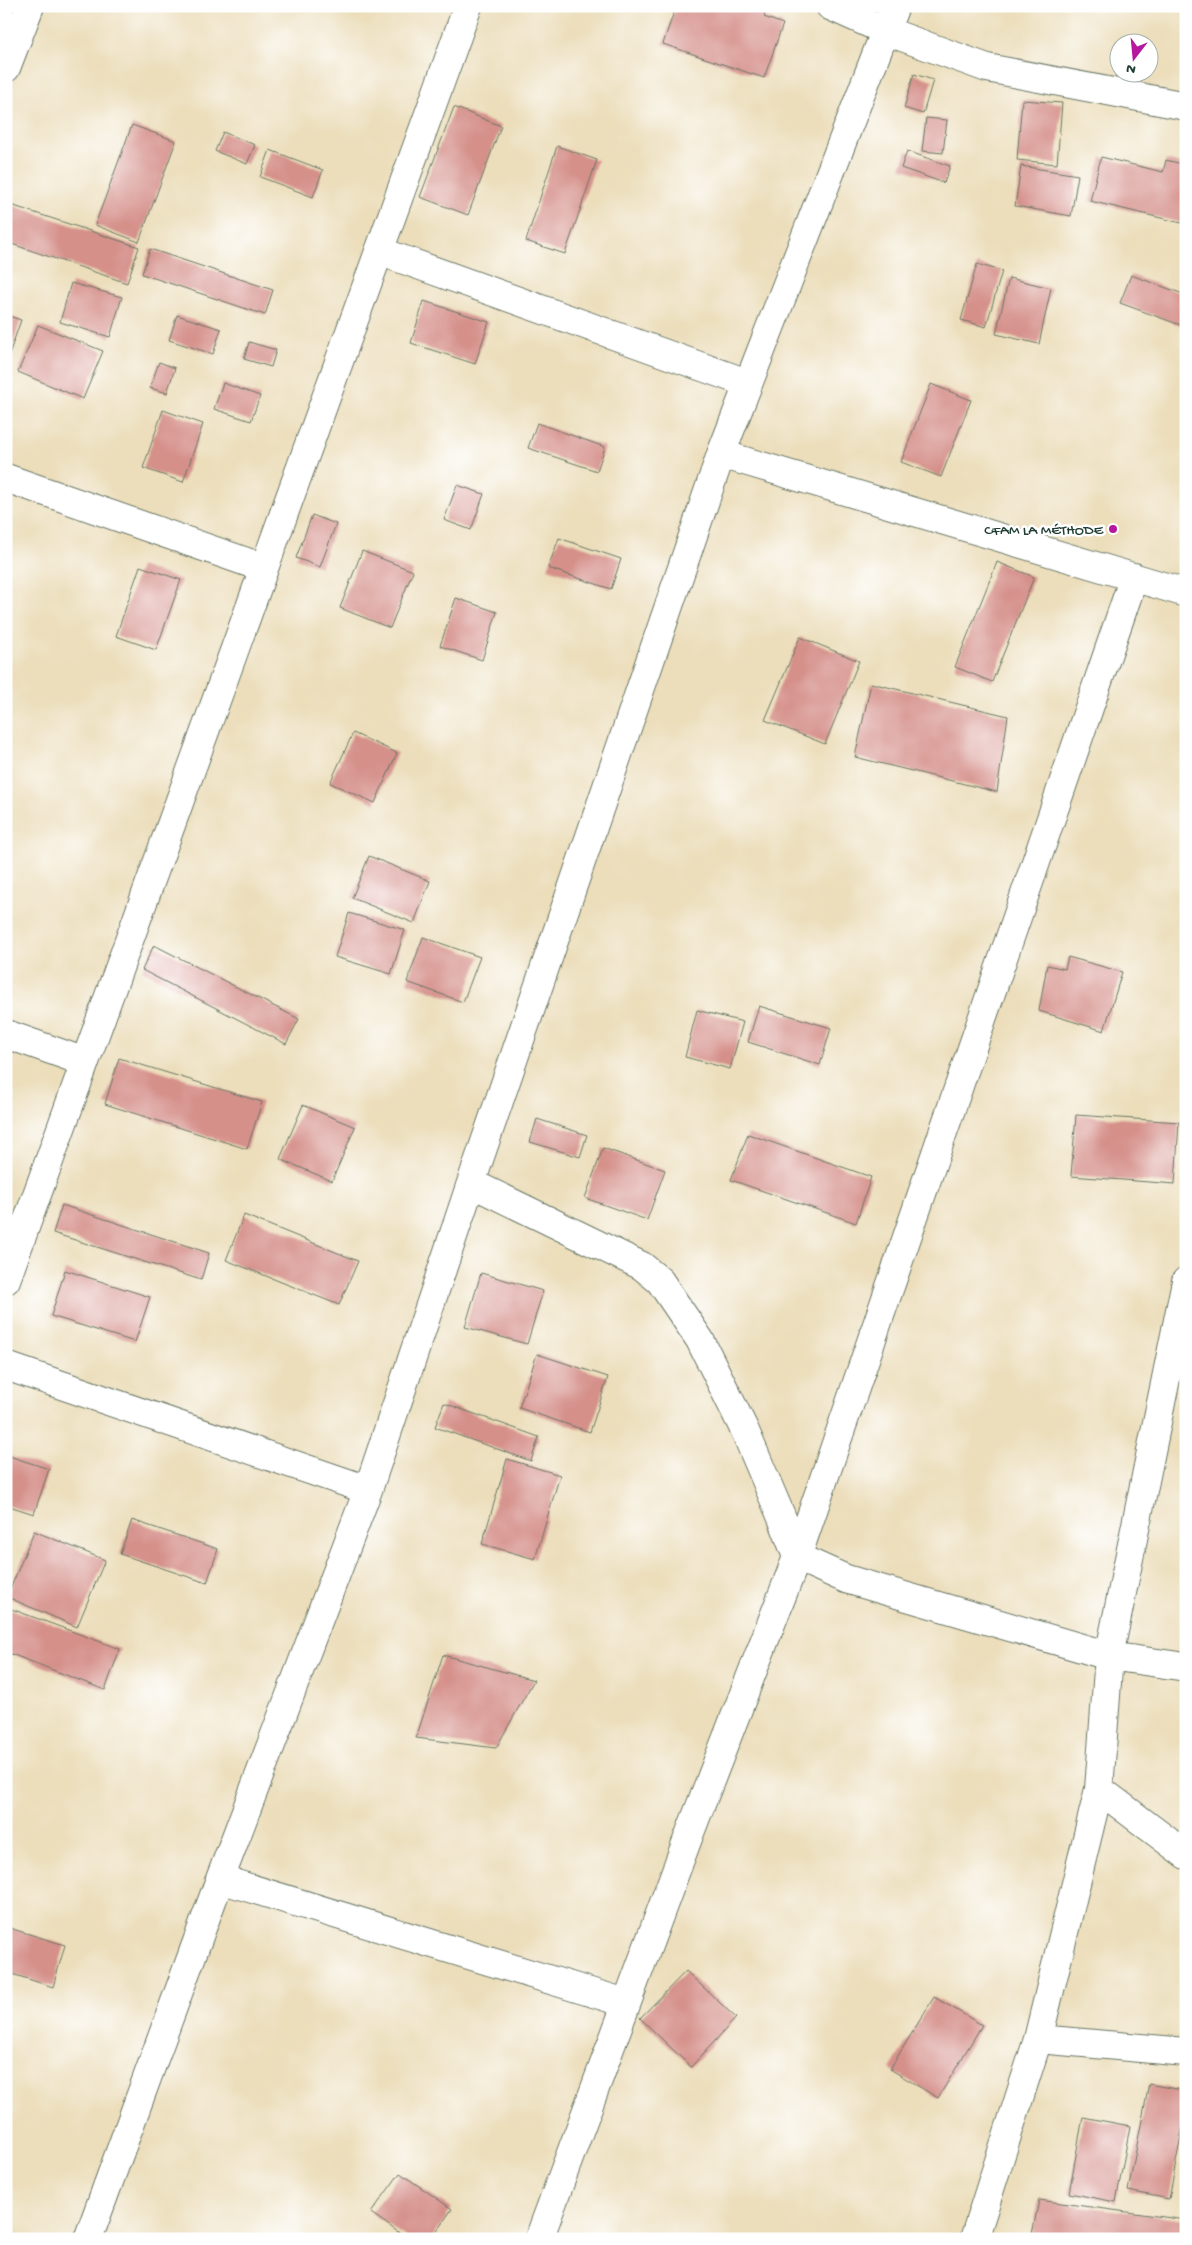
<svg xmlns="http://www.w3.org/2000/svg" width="1192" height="2245" viewBox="0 0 1192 2245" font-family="'Gochi Hand',sans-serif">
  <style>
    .building { fill: #d5908a }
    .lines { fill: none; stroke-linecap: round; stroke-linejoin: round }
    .minor-casing { stroke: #677563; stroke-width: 30 }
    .minor { stroke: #fff; stroke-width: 28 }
    .poi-dot { fill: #b5179e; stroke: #fff; stroke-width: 2 }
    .labels { text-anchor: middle; stroke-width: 5; stroke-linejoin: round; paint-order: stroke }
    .poi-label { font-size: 15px; fill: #1f3d34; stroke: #fff; text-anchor: end }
  </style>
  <rect width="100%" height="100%" fill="#fff"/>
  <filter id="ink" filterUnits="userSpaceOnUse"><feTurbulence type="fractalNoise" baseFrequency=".02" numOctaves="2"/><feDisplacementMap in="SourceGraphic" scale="10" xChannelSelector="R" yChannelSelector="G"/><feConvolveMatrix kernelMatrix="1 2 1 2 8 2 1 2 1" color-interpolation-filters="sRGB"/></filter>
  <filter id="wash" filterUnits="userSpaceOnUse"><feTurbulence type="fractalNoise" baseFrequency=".0096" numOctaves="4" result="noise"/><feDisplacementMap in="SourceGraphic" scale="20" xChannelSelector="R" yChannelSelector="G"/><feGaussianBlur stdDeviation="1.12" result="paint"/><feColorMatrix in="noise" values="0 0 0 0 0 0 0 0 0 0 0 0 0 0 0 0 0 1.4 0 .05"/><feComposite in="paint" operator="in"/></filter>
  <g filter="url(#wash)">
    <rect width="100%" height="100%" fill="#ecdebb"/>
    <g id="blocks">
      <path class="building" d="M676 6H768L764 17 783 24 764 78 663 44Z
        M914 74 933 80 923 114 904 108Z
        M1022 100 1062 103 1057 164 1017 160Z
        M454 107 501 126 468 215 420 197Z
        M926 118 947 120 943 153 922 151Z
        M132 125 176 141 139 242 95 225Z
        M223 132 255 145 247 164 215 151Z
        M557 146 597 160 565 254 526 241Z
        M270 150 323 170 313 197 260 177Z
        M907 151 950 166 944 183 901 168Z
        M1101 157 1163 172 1166 160 1186 165V224L1090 201Z
        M1021 166 1078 175 1071 216 1015 206Z
        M11 205 139 247 127 283 6 242V220Z
        M150 249 273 290 265 315 142 274Z
        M977 264 1002 271 986 327 961 320Z
        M1131 275 1186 295V318L1183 326 1120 303Z
        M1009 278 1051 288 1039 344 996 334Z
        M71 283 122 297 110 337 60 322Z
        M424 301 489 322 475 364 411 343Z
        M6 315 21 320 7 360H6Z
        M177 315 221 329 213 354 169 340Z
        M38 325 103 351 83 399 18 372Z
        M249 342 276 350 271 367 244 359Z
        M159 362 175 368 167 393 150 388Z
        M223 383 260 396 251 421 214 409Z
        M931 384 971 400 941 477 901 462Z
        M163 410 203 424 183 482 143 468Z
        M537 423 605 447 597 471 528 448Z
        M457 485 484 494 471 530 444 520Z
        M312 515 336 524 320 567 296 558Z
        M559 538 621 559 611 589 548 568Z
        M362 551 413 571 390 628 340 608Z
        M997 562 1034 577 992 682 955 667Z
        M140 566 181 580 156 650 116 636Z
        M456 598 497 612 482 660 440 646Z
        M800 637 859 661 825 744 765 720Z
        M871 683 1008 716 997 792 855 757Z
        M353 733 397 753 375 803 330 783Z
        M369 856 430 881 414 923 352 898Z
        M349 913 405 930 391 974 335 957Z
        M423 937 480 957 463 1002 407 982Z
        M154 945 299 1019 286 1044 142 970Z
        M1068 957 1122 972 1104 1031 1039 1011 1047 965 1065 969Z
        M759 1006 831 1028 820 1065 748 1042Z
        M697 1010 743 1022 730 1069 685 1057Z
        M119 1058 262 1102 247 1149 105 1104Z
        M303 1105 355 1127 332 1181 280 1159Z
        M1076 1115 1179 1122 1175 1184 1071 1176Z
        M537 1119 587 1135 580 1157 530 1142Z
        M748 1134 871 1177 856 1223 731 1180Z
        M603 1148 665 1170 647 1220 585 1198Z
        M62 1205 209 1253 201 1280 53 1233Z
        M244 1215 358 1261 339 1305 226 1260Z
        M65 1270 150 1297 135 1342 51 1316Z
        M481 1273 543 1291 527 1344 465 1327Z
        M537 1354 608 1377 590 1432 519 1408Z
        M444 1403 539 1437 531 1461 435 1427Z
        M6 1455 49 1469 34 1514 6 1505Z
        M507 1459 560 1475 535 1559 482 1544Z
        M132 1520 218 1549 207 1583 120 1554Z
        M34 1531 105 1560 77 1627 7 1597Z
        M6 1607 120 1649 105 1690 6 1652Z
        M443 1655 534 1680 496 1748 416 1738Z
        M6 1927 65 1945 53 1987 6 1972Z
        M686 1971 736 2018 691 2067 640 2018Z
        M934 1997 982 2025 938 2098 890 2069Z
        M1149 2084 1186 2091V2110L1169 2199 1128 2191Z
        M1083 2117 1130 2126 1116 2202 1069 2193Z
        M400 2173 452 2209 431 2239H408L371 2213Z
        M1039 2200 1186 2220V2239H1031Z"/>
    </g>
  </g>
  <g filter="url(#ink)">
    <use href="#blocks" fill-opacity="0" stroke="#677563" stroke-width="1"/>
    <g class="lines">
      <g class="minor-casing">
        <path id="minor" d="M830 6 886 31 987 68 1186 106
          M6 68 30 6
          M379 251 747 383
          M721 454 1186 593
          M6 478 264 568
          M6 1034 85 1062
          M471 1183 642 1266 660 1281 700 1340 745 1431 782 1518 797 1557 846 1579 1109 1656 1186 1667
          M6 1280 468 6
          M6 1366 368 1490
          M1099 1789 1186 1855
          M220 1879 626 2003
          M1038 2039 1186 2052
          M88 2239 220 1879 368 1490 471 1183 721 454 895 6
          M539 2239 691 1830 797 1557 1134 577
          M974 2239 1038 2039 1099 1789 1109 1656 1186 1281"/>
      </g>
      <use href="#minor" class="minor"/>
    </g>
  </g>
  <circle class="poi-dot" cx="1113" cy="529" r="5"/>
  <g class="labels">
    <g class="poi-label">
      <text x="1103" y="534">CFAM LA MÉTHODE</text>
    </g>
  </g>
  <rect width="1192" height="2245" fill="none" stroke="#fff" stroke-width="25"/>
  <g transform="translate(1134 58) rotate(196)"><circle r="24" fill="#ffffff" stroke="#a5b1ae"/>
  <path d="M0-4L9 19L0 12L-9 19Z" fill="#b5179e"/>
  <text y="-8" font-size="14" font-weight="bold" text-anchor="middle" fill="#1f3d34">N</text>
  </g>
</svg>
